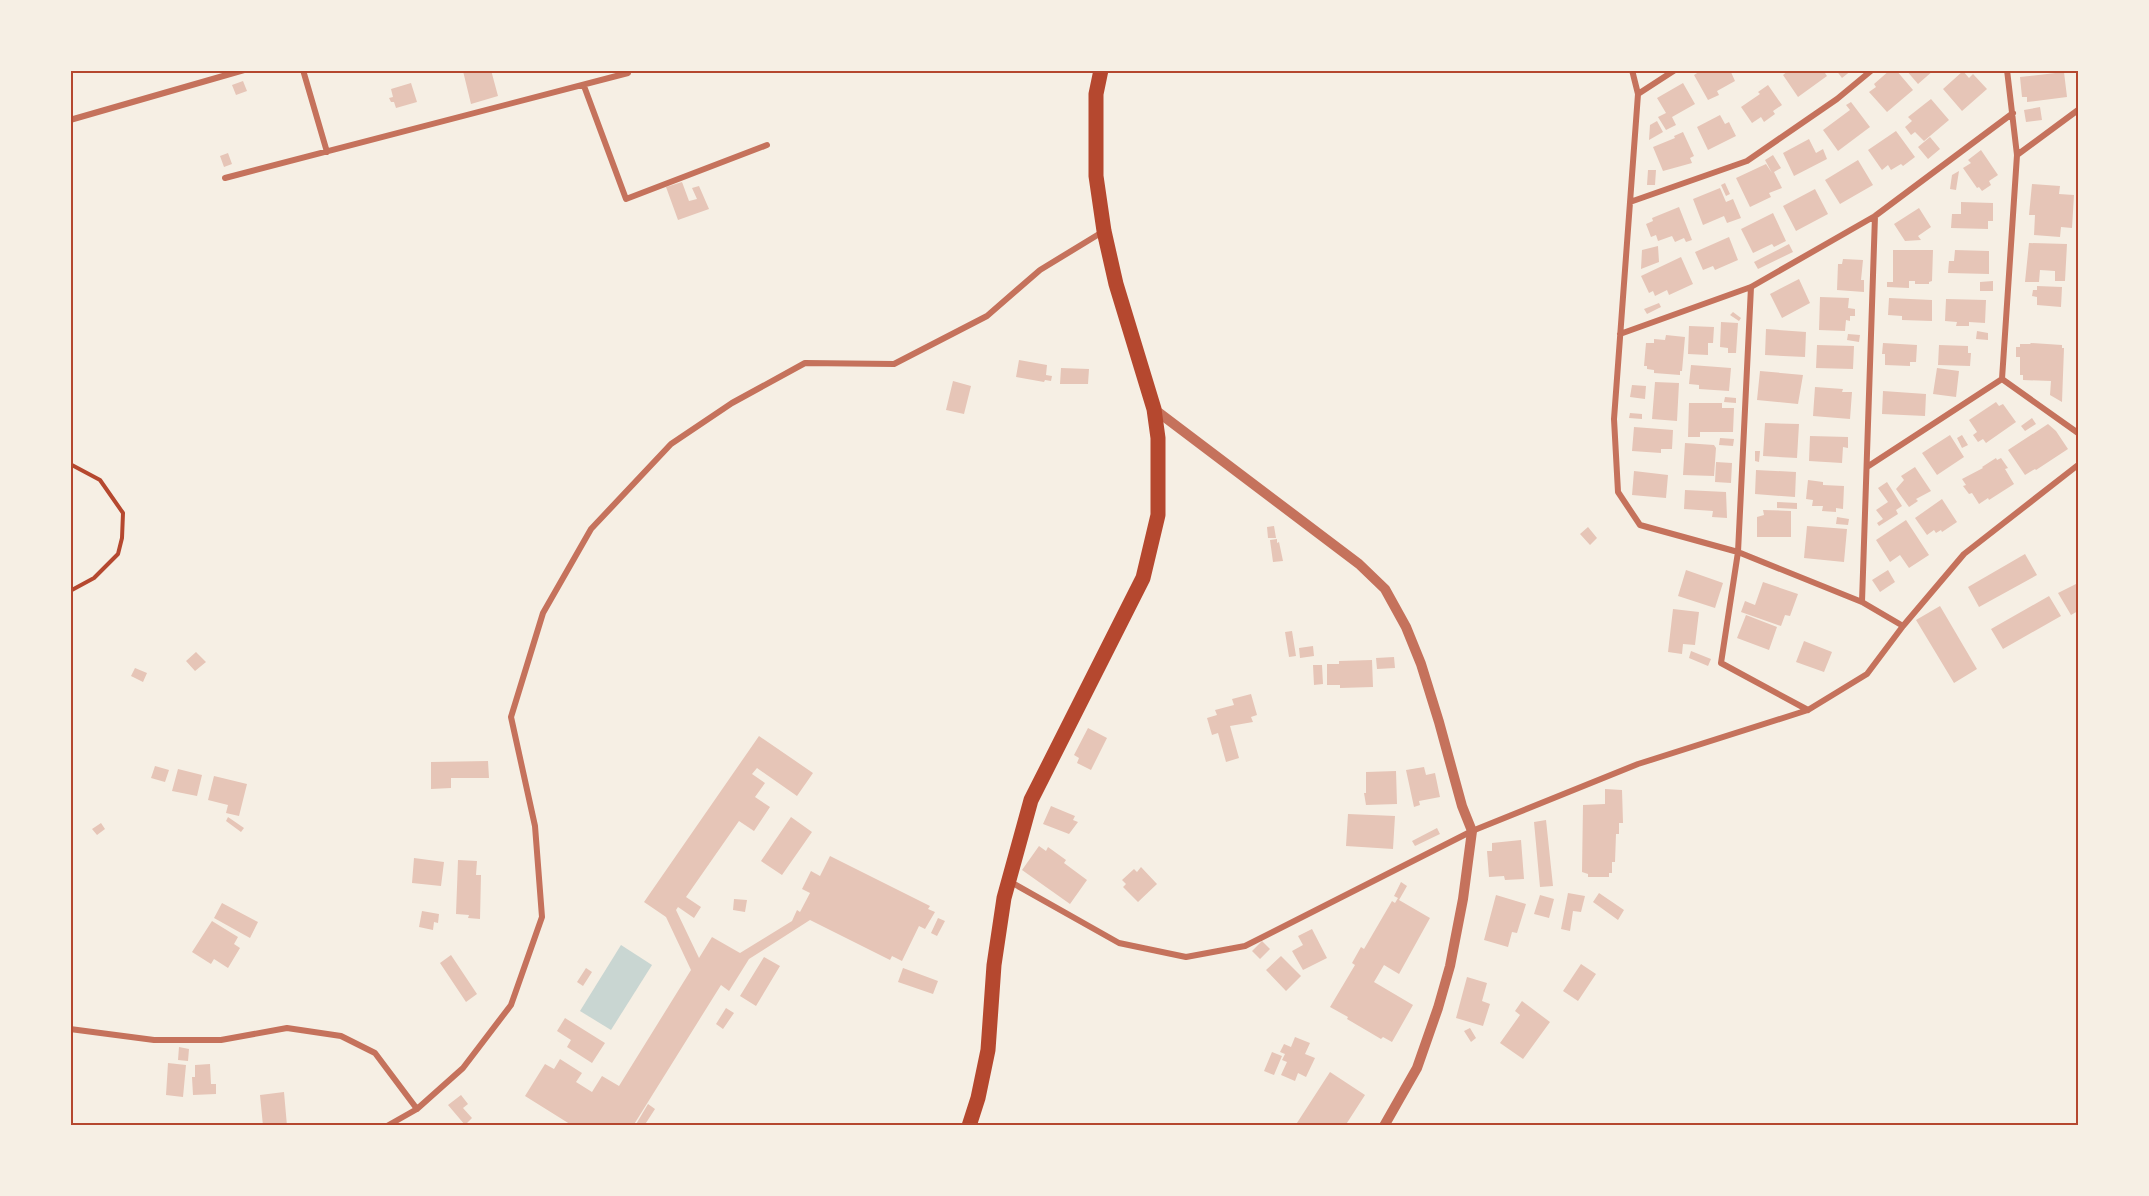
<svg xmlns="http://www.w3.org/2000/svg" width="2149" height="1196" viewBox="0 0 2149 1196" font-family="'DejaVu Sans',sans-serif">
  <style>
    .water { fill: #c9d6d2 }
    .building { fill: #e6c5b7 }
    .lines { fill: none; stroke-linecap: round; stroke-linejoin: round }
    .path { stroke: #b5482f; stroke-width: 4 }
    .minor { stroke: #c5725c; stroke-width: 6 }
    .tertiary { stroke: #c5725c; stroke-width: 10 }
    .primary { stroke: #b5482f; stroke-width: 15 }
    .neatline { fill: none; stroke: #b5482f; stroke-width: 2 }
  </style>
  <rect width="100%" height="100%" fill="#f6efe4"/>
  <path class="water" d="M621 945 652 965 611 1030 580 1011Z"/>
  <path class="building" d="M491 70 498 96 471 104 463 71Z
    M1702 70H1730L1735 81 1717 91 1719 95 1708 100 1694 75Z
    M1789 70H1823L1827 76 1798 97 1783 75Z
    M1836 70H1852L1842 78Z
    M1890 70H1896L1913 90 1887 112 1869 92 1876 87 1874 84Z
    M1906 70H1934L1918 84Z
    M1963 71 1969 78 1973 74 1987 89 1962 111 1943 89Z
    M2064 72 2067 97 2027 102V97H2022L2020 77Z
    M243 81 247 91 236 95 232 85Z
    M411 83 417 102 396 108 394 102H391L389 98 393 97 391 89Z
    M1683 83 1695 104 1672 117 1676 125 1666 130 1658 117 1666 113 1657 98Z
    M1768 85 1782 105 1773 111 1775 114 1764 122 1761 117 1752 123 1741 107 1760 94 1758 92Z
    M1931 99 1949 120 1924 141 1915 132 1911 135 1905 127 1912 121 1908 117Z
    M1851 102 1870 127 1838 151 1823 130 1850 110 1846 105Z
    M2040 107 2042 120 2026 122 2024 110Z
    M1720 115 1725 124 1729 122 1736 136 1708 150 1697 127Z
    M1657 121 1663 132 1649 140 1650 125Z
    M1896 131 1915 157 1903 166 1901 164 1891 170 1888 165 1882 170 1868 150Z
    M1683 132 1694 156 1690 158 1692 163 1663 171 1653 147 1675 138 1674 136Z
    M1930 137 1940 149 1928 159 1918 147Z
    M1809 139 1816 153 1823 149 1827 159 1794 176 1783 153Z
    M1981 150 1998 175 1989 181 1991 185 1982 191 1979 187 1977 188 1963 168 1971 163 1968 160Z
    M228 153 232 164 224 167 220 156Z
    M1773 155 1781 168 1774 172 1782 188 1769 193 1771 197 1750 207 1736 178 1766 164 1772 173 1765 160Z
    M1858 160 1873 185 1840 204 1825 180Z
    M1648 170H1656L1655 185H1647Z
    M1959 171 1956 190 1950 189 1952 175Z
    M682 182 689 201 697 199 692 188 699 186 709 209 678 220 666 187Z
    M1725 183 1730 194 1726 196 1721 185Z
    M2032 184 2060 186 2059 194 2074 195 2072 228 2061 227 2060 237 2034 235 2035 215H2029Z
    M1720 188 1726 202 1733 199 1741 218 1727 223 1724 216 1703 225 1693 199Z
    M1815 189 1828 214 1796 231 1783 206Z
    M1961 202 1993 203V221H1988V229L1951 228 1952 214H1961Z
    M1679 207 1692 240 1686 242 1684 238 1675 242 1672 236 1658 241 1656 235 1651 237 1646 224 1653 221 1652 218Z
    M1919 208 1931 227 1918 236 1921 240 1905 241 1894 224Z
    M1773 213 1786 241 1774 247 1772 244 1753 253 1741 229Z
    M1729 237 1738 260 1715 270 1713 266 1703 270 1695 252Z
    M2029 243 2067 244 2065 281H2055V271L2040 270 2039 282H2025Z
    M1789 244 1793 252 1758 269 1754 262Z
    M1658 246 1659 262 1641 269 1642 250Z
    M1893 250H1933L1932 281 1929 282V284H1915V281H1909V288L1887 287V282H1893Z
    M1955 250 1989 251V274L1948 273 1949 261H1954Z
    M1681 257 1693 284 1669 295 1667 290 1655 296 1653 291 1649 293 1641 276Z
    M1843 259 1863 260 1861 280H1864V292L1837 290 1838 264H1842Z
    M1799 279 1810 303 1782 318 1770 294Z
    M1993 281V291H1980V282Z
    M2037 286 2062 287 2061 307 2037 305V297L2032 296 2033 290H2037Z
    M1820 297 1849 298 1848 308 1855 309V316H1850V321L1846 320 1845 331 1819 330Z
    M1889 298 1932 300V321L1902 320V316L1888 315Z
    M1946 299 1986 300 1985 323 1969 322V326H1956L1957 322 1945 321Z
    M1659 303 1661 307 1647 314 1644 309Z
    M1733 312 1741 318 1739 321 1730 315Z
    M1721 322 1738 323 1736 353H1728V348L1720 347Z
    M1689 326 1714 327 1713 343H1708V355L1688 354Z
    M1766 329 1806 332 1805 357 1765 355Z
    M1977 331 1988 333V340L1976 339Z
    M1848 334 1860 335 1859 342 1847 340Z
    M1666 335 1685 337 1682 371H1680V375L1654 373V370L1647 369V366H1644L1646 343H1654V339L1665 340Z
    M1883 343 1917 345 1916 362H1910V366L1885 365V354H1882Z
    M2031 343 2062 345V348H2064L2062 402 2050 395 2051 381 2023 380V375H2020V357H2016V347H2020V344H2030Z
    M1817 345 1854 346 1853 369 1816 368Z
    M1939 345 1968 346V353H1971L1970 366 1938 365Z
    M1019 360 1047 365 1046 375 1052 376 1051 381 1045 380 1044 382 1016 377Z
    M1691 365 1731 368 1729 391 1699 389V385L1689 384Z
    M1061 368 1089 369 1088 384H1060Z
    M1937 368 1959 371 1956 397 1933 394Z
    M1760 371 1803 375 1798 404 1757 400Z
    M2076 371H2078V401H2076Z
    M953 381 971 386 964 414 946 410Z
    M1655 382 1679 383 1677 421 1652 419Z
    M1632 385 1646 386 1645 399 1630 397Z
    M1815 387 1843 389 1842 392H1852L1850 419 1813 416Z
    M1883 391 1926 394 1925 416 1882 414Z
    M1725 397 1736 398V403L1724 402Z
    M1996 402 1999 406 2003 404 2016 422 1986 443 1983 439 1978 442 1973 435 1977 432 1969 420Z
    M1689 403H1722V408H1734L1733 432H1700V437H1688Z
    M1630 413 1642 414V419L1629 418Z
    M2032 418 2036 424 2025 431 2021 426Z
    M1765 423 1799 424 1797 458 1763 456Z
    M2048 424 2056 431 2068 449 2036 470 2035 469 2025 475 2008 450Z
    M1634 427 1673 430 1672 449H1661V453L1632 451Z
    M1950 435 1964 457 1937 475 1922 453Z
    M1962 435 1968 445 1962 448 1957 438Z
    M1810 436 1848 437V448L1843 447 1842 463 1809 461Z
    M1720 438 1734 439 1733 446 1719 445Z
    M1685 443 1714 445 1716 448 1714 476 1683 475Z
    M1755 451H1760L1759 462 1755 461Z
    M1996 458 1997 460 2001 458 2008 468 2005 469 2014 484 1989 500 1988 498 1979 504 1972 493 1969 494 1963 486 1966 485 1962 479 1983 468 1982 467Z
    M1716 462 1732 463 1731 483 1715 482Z
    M1915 467 1931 491 1916 499 1918 501 1909 507 1896 489 1904 480 1901 476Z
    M1756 470 1796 472 1795 497 1755 494Z
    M1634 471 1668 475 1666 498 1632 495Z
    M1808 480 1823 482V485L1844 486 1843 509 1836 508V512L1822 511 1823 506H1812L1813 500 1806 499Z
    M1887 482 1902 506 1896 510 1898 514 1879 526 1877 523 1883 519 1876 510 1888 502 1878 488Z
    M1685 490 1726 492 1727 518 1712 517 1713 511 1684 509Z
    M1942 499 1957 522 1942 532 1941 530 1936 533 1934 530 1927 535 1915 518Z
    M1777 502 1797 503V509L1777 508Z
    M1763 510 1791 511V537H1757V517L1764 515Z
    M1837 517 1849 519 1848 525 1836 524Z
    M1906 520 1929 555 1909 568 1900 555 1890 562 1876 540Z
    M1274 526 1276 538H1268L1267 527Z
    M1807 526 1847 529 1844 562 1804 558Z
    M1588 527 1597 538 1590 545 1580 534Z
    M1277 539V543L1279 542 1283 561 1273 562 1270 540Z
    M2025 554 2037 575 1979 607 1968 587Z
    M1686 570 1723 583 1715 608 1678 596Z
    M1888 570 1895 582 1880 592 1872 580Z
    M1763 582 1798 594 1790 616 1785 615 1781 626 1741 612 1745 601 1755 605Z
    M2078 583V611L2071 615 2058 593Z
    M2049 596 2061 616 2003 649 1991 629Z
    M1940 606 1977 669 1954 683 1916 620Z
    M1673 609 1699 612 1695 645 1683 644 1682 654 1668 652Z
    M1746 615 1777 627 1769 650 1737 638Z
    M1292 631 1296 656 1289 657 1285 632Z
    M1804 641 1832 652 1824 672 1796 662Z
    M1313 646 1314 656 1300 658 1299 648Z
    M1691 651 1711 659 1708 666 1689 658Z
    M196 652 206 662 195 671 186 661Z
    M1394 657 1395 668 1377 669 1376 658Z
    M1372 660 1373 687 1340 688V685H1327V664H1339V661Z
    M1313 665H1322L1323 684 1314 685Z
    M135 668 147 673 143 682 131 676Z
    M1251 694 1257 715 1251 717 1253 722 1230 726 1239 758 1226 762 1218 733 1212 735 1207 718 1217 715 1215 710 1234 705 1232 699Z
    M1088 728 1107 738 1091 770 1077 763 1079 758 1074 755Z
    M759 736 813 773 797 796 757 768 752 774 765 783 755 797 770 807 754 831 739 821 686 897 701 907 694 918 678 907 676 910 699 958 712 937 740 953 792 921 797 910 800 912 810 893 802 889 811 871 820 876 830 856 930 906 928 909 935 912 925 929 919 926 902 961 892 956 890 960 810 920 749 959 729 991 721 985 633 1126H573L525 1096 545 1064 554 1069 560 1059 582 1073 576 1082 592 1092 602 1076 619 1086 691 970 666 917 644 902Z
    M488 761 489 778H451V788L431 789V762Z
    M155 766 169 770 165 782 151 778Z
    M1424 767 1426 775 1435 773 1440 797 1419 801 1420 805 1414 807 1406 770Z
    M178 769 202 775 197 796 172 791Z
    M1396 771 1397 804 1366 805 1364 793H1366V772Z
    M214 776 247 784 239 816 226 813 228 805 208 800Z
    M1605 789 1622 790 1623 823H1619V834H1616L1615 862H1612V873H1609V877H1588V874L1582 872 1583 805 1605 804Z
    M1051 806 1075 816 1073 820 1078 822 1069 834 1043 824Z
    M1348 814 1395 816 1393 849 1346 846Z
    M228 817 244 828 241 832 226 821Z
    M791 817 812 832 782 875 761 861Z
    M1546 820 1553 886 1540 887 1534 822Z
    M101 823 105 829 97 835 92 829Z
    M1437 828 1440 834 1415 846 1412 841Z
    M1521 840 1524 879 1505 880 1504 876 1489 877 1487 851H1492V843Z
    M1039 846 1046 851 1048 847 1066 860 1064 863 1087 880 1070 904 1022 870Z
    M414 858 444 862 441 886 412 883Z
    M458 860 477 861 476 875H481L480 919 468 918 469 915 456 914Z
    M1141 867 1157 884 1138 902 1123 887 1126 884 1122 880 1134 869 1137 872Z
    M1401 882 1407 886 1399 900 1430 918 1399 974 1384 965 1374 982 1413 1005 1392 1042 1383 1037 1381 1039 1347 1019 1348 1017 1330 1007 1355 965 1352 963 1361 947 1364 949 1392 901 1395 903 1398 898 1394 896Z
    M1568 893 1585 896 1581 912 1573 911 1570 931 1561 929Z
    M1599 893 1624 910 1618 920 1593 902Z
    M1496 895 1526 904 1517 933 1512 932 1508 947 1484 940Z
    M1540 895 1554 899 1549 918 1534 914Z
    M734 899 747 900 745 912 733 910Z
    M222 903 258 922 250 938 214 918Z
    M422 911 439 914 438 923 434 922 433 930 419 927Z
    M938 918 945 921 937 936 931 933Z
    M212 921 238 937 234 944 240 948 228 968 214 959 211 964 192 952Z
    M1312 929 1327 958 1303 970 1292 951 1303 945 1298 936Z
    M1262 941 1270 949 1260 959 1252 951Z
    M451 955 477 994 466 1002 440 963Z
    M1281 956 1301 976 1286 991 1266 970Z
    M764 957 780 966 756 1006 740 996Z
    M1581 964 1596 974 1578 1001 1563 991Z
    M586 968 592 972 583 986 577 982Z
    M903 968 938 981 933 994 898 982Z
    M1467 977 1487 983 1482 1001 1490 1004 1483 1026 1456 1018Z
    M1522 1001 1550 1022 1523 1059 1500 1043 1520 1015 1515 1011Z
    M726 1008 734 1013 723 1029 716 1024Z
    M565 1018 605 1043 592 1063 567 1047 571 1040 557 1031Z
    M1470 1028 1476 1038 1471 1042 1464 1031Z
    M1295 1037 1310 1043 1305 1054 1315 1058 1306 1077 1298 1073 1295 1081 1281 1075 1287 1062 1282 1060 1285 1054 1280 1052 1284 1044 1291 1047Z
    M179 1047 189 1049 188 1061 178 1060Z
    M1272 1052 1282 1056 1274 1075 1264 1071Z
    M168 1063 186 1065 183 1097 166 1095Z
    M210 1064 211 1084H216V1094L193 1095 192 1077H195V1065Z
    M1330 1072 1365 1095 1345 1126H1295Z
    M284 1092 287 1126H263L260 1095Z
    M461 1095 468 1104 463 1108 472 1118 465 1125 448 1105Z
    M648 1104 655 1109 644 1126H635Z"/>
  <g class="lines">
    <path class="path" d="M70 464 100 480 123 513 122 538 118 554 94 578 70 591"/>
    <path class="minor" d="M303 70 327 152
      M1632 70 1638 94 1614 419 1618 492 1640 525 1738 552 1862 602 1903 626
      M2007 70 2017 155 2002 379 2078 433
      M584 86 626 199 767 145
      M1638 94 1675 70
      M70 120 244 70
      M2017 155 2078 110
      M225 178 628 73
      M1630 202 1747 161 1837 99 1872 70
      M1751 287 1738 552 1721 663 1808 710
      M1620 334 1751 287 1875 216 2013 113
      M1867 467 2002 379
      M1862 602 1875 216
      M1009 881 1119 943 1186 957 1245 946 1472 831 1638 764 1808 710 1867 674 1903 626 1964 554 2078 465
      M70 1029 154 1040H221L287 1028 341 1036 375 1053 417 1109
      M387 1126 417 1109 463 1068 511 1005 542 917 535 826 511 717 543 613 591 529 671 444 732 403 805 363 894 364 987 316 1040 270 1104 231"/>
    <path class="tertiary" d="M1154 409 1359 564 1385 589 1406 627 1421 664 1439 722 1462 806 1472 831 1463 899 1450 966 1438 1008 1417 1068 1384 1126"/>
    <path class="primary" d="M969 1126 978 1098 988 1050 994 965 1004 898 1031 800 1143 578 1158 515V438L1154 409 1116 284 1104 231 1096 176V94L1101 70"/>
  </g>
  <rect width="2149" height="1196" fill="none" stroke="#f6efe4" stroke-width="144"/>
  <rect x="72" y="72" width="2005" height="1052" class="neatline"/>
</svg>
